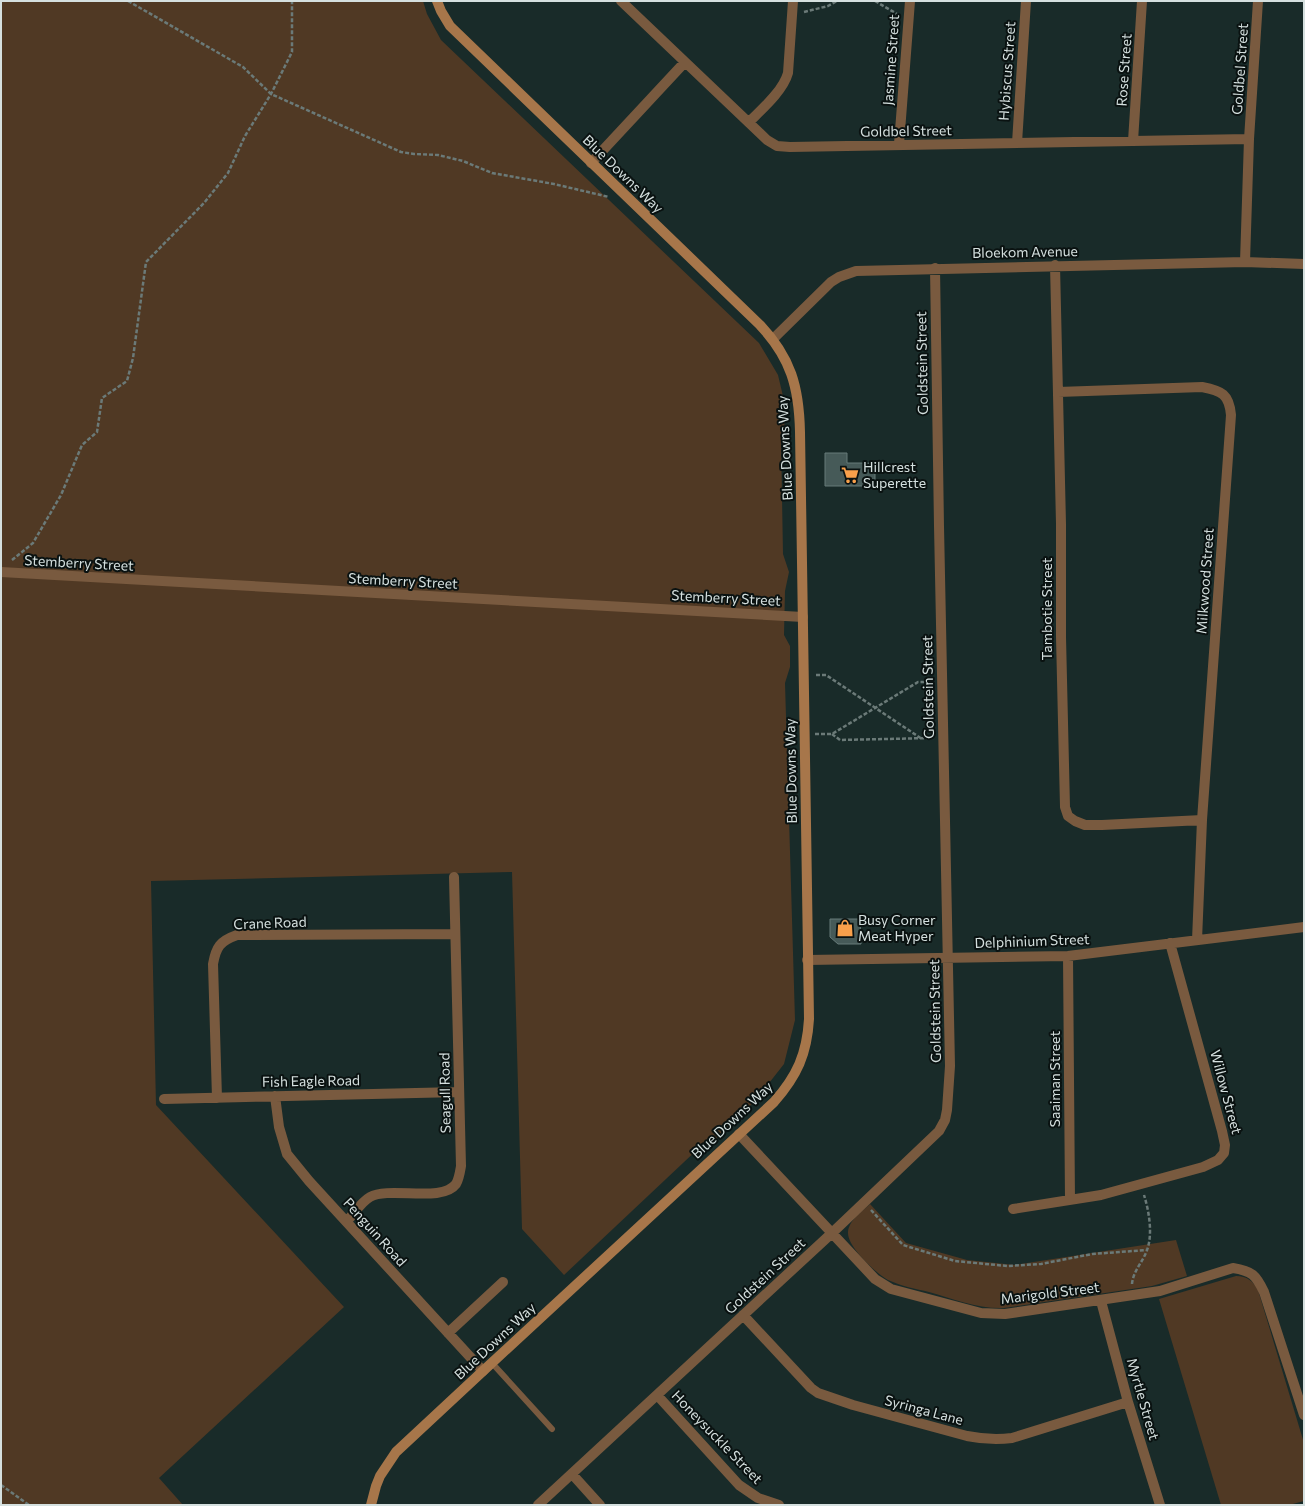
<svg xmlns="http://www.w3.org/2000/svg" width="1305" height="1506" viewBox="0 0 1305 1506" font-family="Commissioner,sans-serif">
  <style>
    .green { fill: #503924 }
    .building { fill: #465a58; stroke: #677b79 }
    .lines { fill: none; stroke-linecap: round; stroke-linejoin: round }
    .path { stroke: #6b7a78; stroke-width: 2.5; stroke-dasharray: 4 2; stroke-linecap: butt }
    .lane { stroke: #795a3f; stroke-width: 6 }
    .street { stroke: #795a3f; stroke-width: 10 }
    .secondary { stroke: #a7764a; stroke-width: 10 }
    .labels { text-anchor: middle; stroke-width: 4; stroke-linejoin: round; paint-order: stroke }
    .street-label { font-size: 14px; fill: #d5e0df; stroke: #0a1211 }
    .poi-label { font-size: 14px; fill: #d5e0df; stroke: #0a1211; text-anchor: start }
  </style>
  <rect width="100%" height="100%" fill="#192b29"/>
  <path class="green" d="M1 1H423L427 14 441 40 759 343 778 375 787 413 781 439 783 554 789 572 785 591 784 635 790 646V667L785 683 795 1020 784 1064 755 1101 714 1141 700 1147 564 1275 522 1229 512 872 151 881 156 1105 344 1307 159 1478 183 1505H1Z
    M870 1204 906 1243 967 1260 1015 1265 1176 1240 1187 1276 1152 1286 1004 1308C978 1309 953 1299 929 1292 916 1289 901 1286 888 1280 876 1273 847 1247 848 1232 849 1220 862 1212 870 1204Z
    M1236 1276C1247 1276 1253 1281 1258 1290L1304 1443V1501L1289 1505H1221L1159 1299Z"/>
  <path class="building" d="M825 453H847V463H875V486H825Z
    M830 919H860L861 944H838L830 937Z"/>
  <g class="lines">
    <path class="path" d="M128 1 243 67 271 94 401 152 414 154 438 155 463 161 492 173 554 184 609 197
      M875 1 897 14
      M804 12 828 6 837 1
      M12 560 33 543 61 495 82 445 97 432 102 398 127 381 133 358 146 262 204 203 228 173 245 136 271 94 292 52V1
      M816 675H826L922 739
      M815 734H832L918 682H930
      M832 734 840 740 931 738
      M871 1210 903 1245 955 1261 1007 1266 1041 1264 1092 1254 1147 1250
      M1132 1284C1133 1271 1143 1262 1147 1250 1153 1234 1149 1211 1144 1195
      M1 1485 29 1505"/>
    <path class="lane" d="M492 1363 552 1429"/>
    <path class="street" d="M621 1 767 140 777 146 790 147 1249 139
      M749 122C762 109 783 91 788 73L793 1
      M1133 141 1142 1
      M1017 143 1026 1
      M899 144 910 1
      M591 163 685 62
      M1245 262 1249 139 1258 1
      M1055 265 1061 524V637L1065 807 1068 816 1075 821 1085 825H1102L1202 820
      M773 339 831 282 839 277 856 271 1245 262 1304 264
      M1058 392 1202 387C1222 391 1229 394 1231 415L1202 820 1197 940
      M1 572 803 617
      M1068 956 1070 1200
      M807 960 1068 956 1304 927
      M275 1096 279 1127 287 1154 309 1181 483 1371
      M217 1098 213 964C216 947 220 941 237 935L455 934
      M164 1099 459 1092
      M739 1134 875 1279 891 1289 981 1313 1005 1314 1160 1291 1233 1268C1252 1271 1256 1275 1264 1292L1304 1415
      M1013 1209 1101 1195 1203 1167 1218 1160 1224 1153 1225 1145 1222 1131 1170 943
      M347 1221C354 1214 361 1202 370 1197 390 1186 442 1203 456 1184 459 1179 460 1172 461 1166L454 877
      M1101 1301 1128 1402 1160 1505
      M743 1315 811 1388 818 1393 853 1405 967 1436C982 1439 996 1440 1012 1438L1128 1402
      M448 1333 503 1282
      M657 1395 739 1485 758 1498 779 1505
      M572 1474 600 1505
      M538 1505 832 1233 939 1131 945 1120 947 1110 950 1066 939 526 935 268"/>
    <path class="secondary" d="M371 1505 376 1486 380 1476 396 1452 483 1371 774 1102C797 1076 807 1054 809 1019L800 432C799 387 791 358 760 325L450 26 441 11 437 1"/>
  </g>
  <defs>
    <g id="supermarket-bare" transform="scale(1.38)"><path d="M-6-5.5h2.5l.6 2H6L4.5 2H-2.5L-4.4-4H-6ZM-1.5 3.2a1.3 1.3 0 1 0 .1 0ZM3 3.2a1.3 1.3 0 1 0 .1 0Z" fill="#f8a04b" stroke="#0a1211" stroke-width="2.5" paint-order="stroke"/></g>
    <g id="shop-bare" transform="scale(1.38)"><path d="M-5-2.5h2.3a2.7 3.5 0 0 1 5.4 0H5L5.5 6h-11ZM-1.5-2.5h3a1.5 2.3 0 0 0-3 0Z" fill="#f8a04b" stroke="#0a1211" stroke-width="2.5" paint-order="stroke"/></g>
  </defs>
  <g fill-rule="evenodd">
    <use href="#supermarket-bare" x="850" y="475"/>
    <use href="#shop-bare" x="845" y="928"/>
  </g>
  <g class="labels">
    <g class="street-label">
      <text transform="translate(891 60) rotate(-86)" y="5">Jasmine Street</text>
      <text transform="translate(1240 69) rotate(-86)" y="5">Goldbel Street</text>
      <text transform="translate(1124 70) rotate(-86)" y="5">Rose Street</text>
      <text transform="translate(1007 71) rotate(-86)" y="5">Hybiscus Street</text>
      <text transform="translate(906 131) rotate(-1)" y="5">Goldbel Street</text>
      <text transform="translate(623 174) rotate(44)" y="5">Blue Downs Way</text>
      <text transform="translate(1025 252) rotate(-1)" y="5">Bloekom Avenue</text>
      <text transform="translate(922 363) rotate(-91)" y="5">Goldstein Street</text>
      <text transform="translate(785 448) rotate(-93)" y="5">Blue Downs Way</text>
      <text transform="translate(79 563) rotate(3)" y="5">Stemberry Street</text>
      <text transform="translate(403 581) rotate(3)" y="5">Stemberry Street</text>
      <text transform="translate(1205 581) rotate(-86)" y="5">Milkwood Street</text>
      <text transform="translate(726 598) rotate(3)" y="5">Stemberry Street</text>
      <text transform="translate(1047 609) rotate(-90)" y="5">Tambotie Street</text>
      <text transform="translate(928 687) rotate(-91)" y="5">Goldstein Street</text>
      <text transform="translate(791 771) rotate(-91)" y="5">Blue Downs Way</text>
      <text transform="translate(270 923) rotate(-2)" y="5">Crane Road</text>
      <text transform="translate(1032 941) rotate(-2)" y="5">Delphinium Street</text>
      <text transform="translate(935 1011) rotate(-91)" y="5">Goldstein Street</text>
      <text transform="translate(1055 1079) rotate(-90)" y="5">Saaiman Street</text>
      <text transform="translate(311 1081) rotate(-1)" y="5">Fish Eagle Road</text>
      <text transform="translate(1226 1092) rotate(75)" y="5">Willow Street</text>
      <text transform="translate(445 1093) rotate(-91)" y="5">Seagull Road</text>
      <text transform="translate(732 1120) rotate(-43)" y="5">Blue Downs Way</text>
      <text transform="translate(375 1232) rotate(48)" y="5">Penguin Road</text>
      <text transform="translate(765 1276) rotate(-43)" y="5">Goldstein Street</text>
      <text transform="translate(1050 1293) rotate(-7)" y="5">Marigold Street</text>
      <text transform="translate(495 1341) rotate(-43)" y="5">Blue Downs Way</text>
      <text transform="translate(1143 1399) rotate(74)" y="5">Myrtle Street</text>
      <text transform="translate(924 1410) rotate(15)" y="5">Syringa Lane</text>
      <text transform="translate(717 1437) rotate(46)" y="5">Honeysuckle Street</text>
    </g>
    <g class="poi-label">
      <text x="863" y="472">Hillcrest<tspan x="863" dy="16">Superette</tspan></text>
      <text x="858" y="925">Busy Corner<tspan x="858" dy="16">Meat Hyper</tspan></text>
    </g>
  </g>
  <rect width="1305" height="1506" fill="none" stroke="#d5e0df" stroke-width="4"/>
</svg>
